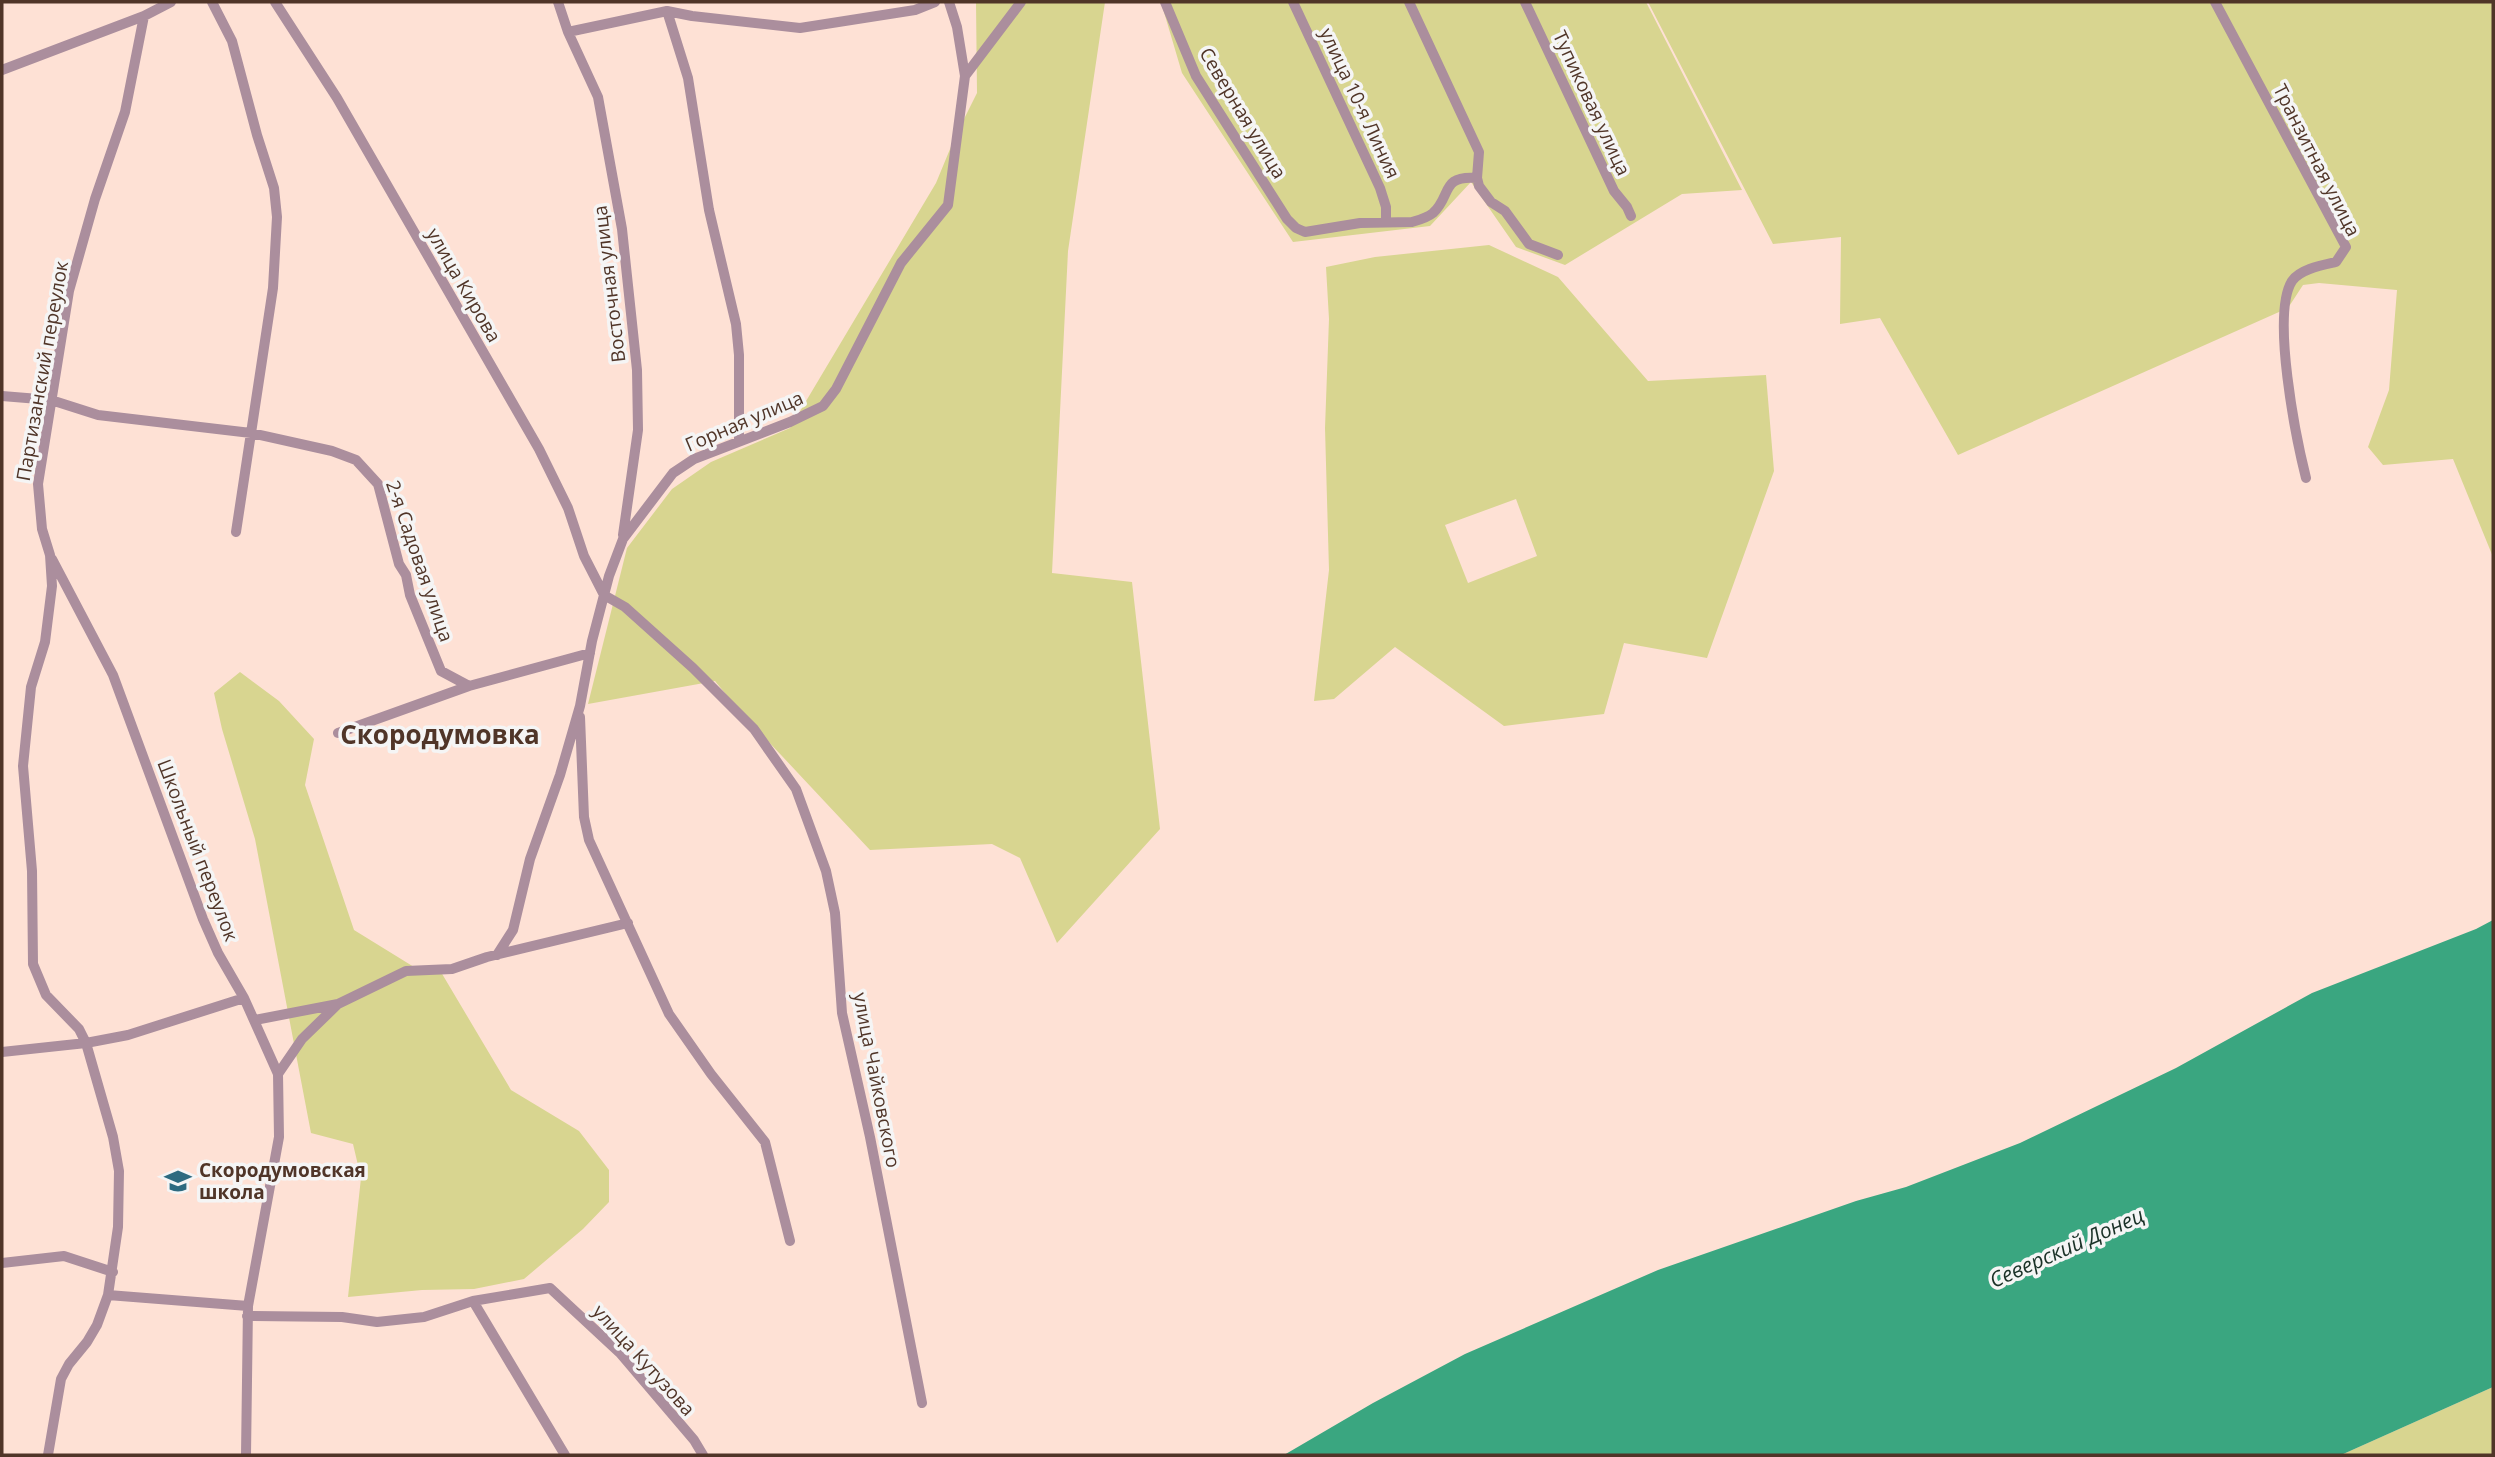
<svg xmlns="http://www.w3.org/2000/svg" width="2495" height="1457" viewBox="0 0 2495 1457" font-family="'Open Sans',sans-serif">
  <style>
    .green { fill: #d8d590; fill-rule: evenodd }
    .water { fill: #3aa680 }
    .lines { fill: none; stroke-linecap: round; stroke-linejoin: round }
    .street { stroke: #ab8e9d; stroke-width: 10 }
    .labels { text-anchor: middle; stroke-width: 7; stroke-linejoin: round; paint-order: stroke }
    .street-label { font-size: 19px; fill: #503528; stroke: #f5f5f5 }
    .poi-label { font-size: 19px; font-weight: bold; fill: #503528; stroke: #f5f5f5; text-anchor: start }
    .water-label { font-size: 21px; font-style: italic; fill: #1a3127; stroke: #f5f5f5 }
    .district-label { font-size: 26px; font-weight: bold; fill: #503528; stroke: #f5f5f5 }
  </style>
  <rect width="100%" height="100%" fill="#fee1d5"/>
  <path class="green" d="M976 2H1105L1068 251 1052 573 1132 582 1160 829 1057 943 1020 858 992 844 870 850 738 709 715 681 588 704 627 548 672 489 711 462 790 428 936 183 955 137 977 93Z
    M1161 2H1646L1742 190 1682 194 1565 265 1516 247 1471 182 1430 226 1293 242 1182 73Z
    M1648 2H2493V557L2453 459 2383 465 2368 447 2389 390 2397 290 2319 283 2303 285 2288 308 1958 455 1880 318 1840 324 1841 237 1773 244Z
    M1489 245 1558 277 1648 381 1766 375 1774 471 1707 658 1624 643 1604 714 1504 726 1395 647 1334 699 1314 701 1329 570 1325 428 1329 319 1326 267 1375 257ZM1516 499 1537 556 1468 583 1445 525Z
    M240 672 279 701 314 739 305 785 354 930 414 967H438L511 1090 579 1131 609 1170V1202L583 1229 524 1279 474 1289 422 1290 348 1297 361 1178 353 1144 311 1133 255 839 222 729 214 693Z
    M2493 1387V1455H2341Z"/>
  <path class="water" d="M2493 920V1387L2341 1455H1284L1373 1403 1465 1354 1658 1270 1856 1201 1906 1187 2020 1143 2176 1068 2312 993 2476 929Z"/>
  <g class="lines">
    <path class="street" d="M212 2 232 41 257 135 274 188 277 217 273 288 236 532
      M275 2 337 98 539 449 568 508 584 556 604 595 625 607 693 668 754 729 796 789 826 871 835 913 842 1013 870 1137 922 1403
      M558 2 568 32 598 97 622 229 637 370 638 430 623 535
      M1165 2 1196 76 1287 219 1296 228 1305 232 1360 223 1412 222C1419 220 1427 218 1433 213 1452 196 1440 175 1477 178
      M1293 2 1380 188 1386 207V221
      M1409 2 1479 152 1477 178 1479 186 1491 202 1505 211 1529 244 1558 255
      M1525 2 1614 191 1627 207 1631 216
      M2215 2 2346 247 2336 262C2323 265 2300 269 2292 281 2271 314 2296 438 2306 478
      M667 11 688 78 709 210 736 324 739 355V440
      M568 32 667 11 692 16 800 28 915 10 935 2
      M2 70 144 16 171 2
      M965 76 1021 2
      M2 396 51 400 98 415 251 433 332 451 356 460 378 484 399 564 406 575 410 595 441 671 469 686
      M52 559 113 675 203 919 218 953 244 998 278 1074 279 1137 248 1306 246 1455
      M580 717 584 817 589 840 669 1014 711 1074 765 1142 790 1241
      M338 733 469 686 590 653
      M497 955 513 930 530 859 560 775 580 706 592 641 609 576 623 539 673 473 694 459 790 422 823 406 836 389 901 263 948 205 965 76 957 27 949 2
      M255 1020 338 1004
      M2 1052 86 1043 128 1035 244 998
      M278 1074 302 1039 338 1004 406 971 452 969 487 957 628 923
      M2 1263 64 1256 113 1272
      M108 1295 248 1306
      M473 1301 565 1455
      M247 1316 342 1317 377 1322 424 1317 473 1301 550 1288 620 1353 694 1440 703 1455
      M48 1455 61 1379 69 1364 87 1342 97 1325 108 1295 118 1227 119 1171 113 1137 86 1043 79 1029 46 995 33 964 32 871 23 766 31 687 45 642 52 586 50 555 42 529 38 484 69 291 95 199 125 112 144 16"/>
  </g>
  <defs>
    <g id="school-bare" transform="scale(2.1)"><path d="M0-5L7-2L0 1L-7-2ZM-4 1L0 2.5L4 1V4Q0 6-4 4Z" fill="#2d6a80" stroke="#f5f5f5" stroke-width="2.5" paint-order="stroke"/></g>
  </defs>
  <g fill-rule="evenodd">
    <use href="#school-bare" x="178" y="1181"/>
  </g>
  <g class="labels">
    <g class="street-label">
      <text transform="translate(1360 103) rotate(65)" y="7">улица 10-я Линия</text>
      <text transform="translate(1592 103) rotate(65)" y="7">Тупиковая улица</text>
      <text transform="translate(1243 113) rotate(59)" y="7">Северная улица</text>
      <text transform="translate(2317 160) rotate(63)" y="7">Транзитная улица</text>
      <text transform="translate(609 284) rotate(-97)" y="7">Восточная улица</text>
      <text transform="translate(464 285) rotate(60)" y="7">улица Кирова</text>
      <text transform="translate(42 371) rotate(-80)" y="7">Партизанский переулок</text>
      <text transform="translate(744 421) rotate(-23)" y="7">Горная улица</text>
      <text transform="translate(420 561) rotate(71)" y="7">2-я Садовая улица</text>
      <text transform="translate(198 850) rotate(69)" y="7">Школьный переулок</text>
      <text transform="translate(877 1080) rotate(79)" y="7">улица Чайковского</text>
      <text transform="translate(644 1360) rotate(48)" y="7">улица Кутузова</text>
    </g>
    <g class="poi-label">
      <text x="199" y="1177">Скородумовская<tspan x="199" dy="22">школа</tspan></text>
    </g>
    <g class="water-label">
      <text transform="translate(2067 1248) rotate(-24)" y="7">Северский Донец</text>
    </g>
    <g class="district-label">
      <text x="440" y="744">Скородумовка</text>
    </g>
  </g>
  <rect width="2495" height="1457" fill="none" stroke="#503528" stroke-width="7"/>
</svg>
